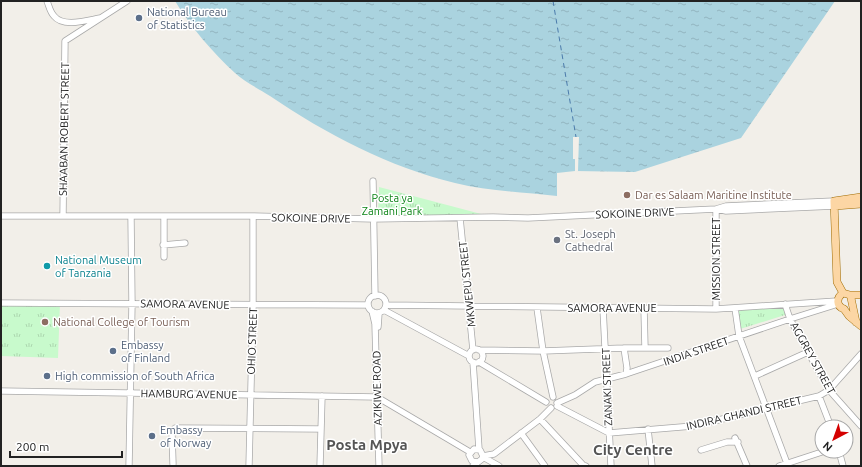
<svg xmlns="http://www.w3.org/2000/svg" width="862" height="467" viewBox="0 0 862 467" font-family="Ubuntu,sans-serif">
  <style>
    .park { fill: url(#park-tufts) }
    .water { fill: url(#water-ripples) }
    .pier { fill: #f2efe9 }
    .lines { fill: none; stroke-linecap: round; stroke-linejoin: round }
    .ferry { stroke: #4a7aab; stroke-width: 1; stroke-dasharray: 5 4; stroke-linecap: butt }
    .minor-casing { stroke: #a9a9a9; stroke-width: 7 }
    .major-casing { stroke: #a06b00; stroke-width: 8 }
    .minor { stroke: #fff; stroke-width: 5.5 }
    .major { stroke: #fcd6a4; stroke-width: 7 }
    .service-dot { fill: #5c6f8a; stroke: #fff; stroke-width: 1.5 }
    .education-dot { fill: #8d6e63; stroke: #fff; stroke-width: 1.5 }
    .worship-dot { fill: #6b7280; stroke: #fff; stroke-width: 1.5 }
    .culture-dot { fill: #0f9aa8; stroke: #fff; stroke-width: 1.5 }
    .labels { text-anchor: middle; stroke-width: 3; stroke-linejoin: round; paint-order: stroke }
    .service-label { font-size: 11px; fill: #4e5e75; stroke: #fff; text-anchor: start }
    .street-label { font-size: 11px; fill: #222; stroke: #fff }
    .education-label { font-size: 11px; fill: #785e54; stroke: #fff; text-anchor: start }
    .park-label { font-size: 11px; fill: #0c8416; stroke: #fff }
    .worship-label { font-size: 11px; fill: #5b616d; stroke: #fff; text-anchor: start }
    .culture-label { font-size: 11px; fill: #0d838f; stroke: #fff; text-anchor: start }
    .district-label { font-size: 15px; font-weight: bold; fill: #555; stroke: #fff }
  </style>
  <defs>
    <pattern id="park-tufts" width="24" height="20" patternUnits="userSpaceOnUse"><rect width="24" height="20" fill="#c8facc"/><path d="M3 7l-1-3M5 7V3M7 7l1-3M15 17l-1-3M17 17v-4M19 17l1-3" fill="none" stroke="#acd6af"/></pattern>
    <pattern id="water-ripples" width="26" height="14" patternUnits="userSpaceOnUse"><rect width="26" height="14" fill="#aad3df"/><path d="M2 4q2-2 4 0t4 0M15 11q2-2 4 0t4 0" fill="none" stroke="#92b5bf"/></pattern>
  </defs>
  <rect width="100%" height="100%" fill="#f2efe9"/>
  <path class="park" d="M379 187 485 215 378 218Z
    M60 303 58 358 1 356V304Z
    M784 306 785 315 740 329 736 310Z"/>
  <path class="water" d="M175 1H835L741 138 635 172 575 171 557 173V196C524 192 488 191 455 183 389 167 326 134 270 96 259 89 245 82 235 73 212 52 191 27 175 1Z"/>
  <path class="pier" d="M573 137H579L578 171H575V159H573Z"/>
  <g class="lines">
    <path class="ferry" d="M553 1 576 137"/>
    <g class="minor-casing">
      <path id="minor" d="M47 1C49 6 50 12 54 16 63 28 88 20 100 18
        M373 181 375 296
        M717 209 726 211 835 206
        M1 216H253L373 219 493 217 528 218 716 209 726 206 834 201
        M63 216 65 41 127 1
        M460 218 473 350
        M163 245 185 243
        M164 257V217
        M368 304a9 9 0 1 1 18 0a9 9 0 1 1-18 0Z
        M1 303 368 305
        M785 304 790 319 829 390 861 426
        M386 305 716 309 837 301
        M537 308 543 351 553 397
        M603 308 611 466
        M644 308 645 348
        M735 308 739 336 788 466
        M716 309V209
        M384 310 469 356
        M372 311 375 324 379 466
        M378 327 379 313
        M624 348 627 368 626 374
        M469 356a7 7 0 1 1 14 0a7 7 0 1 1-14 0Z
        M479 350 543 351 624 348H668
        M473 362 479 449
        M479 362 546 402
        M755 376 808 352
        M1 391 377 397 470 452
        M819 396 831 427
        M557 403 575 395 595 382 626 374 790 319 838 304
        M557 406 609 433 693 426 819 396 829 390 861 354
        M540 419 583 465 586 466
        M648 429 652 466
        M521 433 545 466
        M735 438 747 466
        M701 450 727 442H738
        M839 451 843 466
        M483 456 494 454 540 419 551 408
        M483 457 499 466
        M173 464 172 433 175 428 321 429
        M129 466 132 304 131 217
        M249 466 253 305V216
        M320 466 322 396
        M473 466 482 459 483 456 480 450 474 449 469 455 472 461 477 462
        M779 466 825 451"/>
    </g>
    <g class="major-casing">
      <path id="major" d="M835 206 861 204
        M843 293 837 282 834 201 861 197
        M843 293 850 295 851 298 856 322
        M843 293C836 298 836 306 844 309
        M850 295H861
        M844 309 849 316 861 326"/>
    </g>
    <use href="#minor" class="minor"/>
    <use href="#major" class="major"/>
  </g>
  <g class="service-dot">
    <circle cx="139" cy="18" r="4"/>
    <circle cx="113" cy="351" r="4"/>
    <circle cx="47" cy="376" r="4"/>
    <circle cx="152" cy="436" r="4"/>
  </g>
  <g class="education-dot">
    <circle cx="627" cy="195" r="4"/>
    <circle cx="45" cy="322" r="4"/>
  </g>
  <circle class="worship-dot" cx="557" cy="240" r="4"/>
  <circle class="culture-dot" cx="47" cy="266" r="4"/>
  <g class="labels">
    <g class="service-label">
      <text x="147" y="16">National Bureau<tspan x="147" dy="13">of Statistics</tspan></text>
      <text x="121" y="349">Embassy<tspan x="121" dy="13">of Finland</tspan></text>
      <text x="55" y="380">High commission of South Africa</text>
      <text x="160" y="434">Embassy<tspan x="160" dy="13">of Norway</tspan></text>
    </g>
    <g class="street-label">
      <text transform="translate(64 129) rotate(-89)" y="4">SHAABAN ROBERT STREET</text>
      <text transform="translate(635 213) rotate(-2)" y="4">SOKOINE DRIVE</text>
      <text transform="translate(311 218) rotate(1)" y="4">SOKOINE DRIVE</text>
      <text transform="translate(716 259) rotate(-90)" y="4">MISSION STREET</text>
      <text transform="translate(467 284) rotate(-96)" y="4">MKWEPU STREET</text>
      <text transform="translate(185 304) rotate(1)" y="4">SAMORA AVENUE</text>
      <text x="612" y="312">SAMORA AVENUE</text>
      <text transform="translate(252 341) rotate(-88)" y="4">OHIO STREET</text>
      <text transform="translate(696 351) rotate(-19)" y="4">INDIA STREET</text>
      <text transform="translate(813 358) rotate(61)" y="4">AGGREY STREET</text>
      <text transform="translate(607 387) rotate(-92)" y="4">ZANAKI STREET</text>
      <text transform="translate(377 388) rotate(-91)" y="4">AZIKIWE ROAD</text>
      <text transform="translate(189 394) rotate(1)" y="4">HAMBURG AVENUE</text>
      <text transform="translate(744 413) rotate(-13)" y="4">INDIRA GHANDI STREET</text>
    </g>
    <g class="education-label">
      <text x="635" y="199">Dar es Salaam Maritine Institute</text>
      <text x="53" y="326">National College of Tourism</text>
    </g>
    <g class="park-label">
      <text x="392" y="202">Posta ya<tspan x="392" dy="13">Zamani Park</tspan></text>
    </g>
    <g class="worship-label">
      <text x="565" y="238">St. Joseph<tspan x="565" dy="13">Cathedral</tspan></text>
    </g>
    <g class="culture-label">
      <text x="55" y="264">National Museum<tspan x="55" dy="13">of Tanzania</tspan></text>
    </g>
    <g class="district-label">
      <text x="367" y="450">Posta Mpya</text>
      <text x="633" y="455">City Centre</text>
    </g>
  </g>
  <rect width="862" height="467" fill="none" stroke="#222222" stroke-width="4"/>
  <g transform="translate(834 439) rotate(221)"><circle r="19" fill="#ffffff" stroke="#a7a7a7"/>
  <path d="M0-3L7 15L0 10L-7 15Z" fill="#d40000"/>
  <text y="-6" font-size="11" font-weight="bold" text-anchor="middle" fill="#222222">N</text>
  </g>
  <path d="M10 451v6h112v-6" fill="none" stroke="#222222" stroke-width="2"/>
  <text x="16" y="451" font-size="12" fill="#222222" stroke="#ffffff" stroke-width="3" paint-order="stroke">200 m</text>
</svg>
